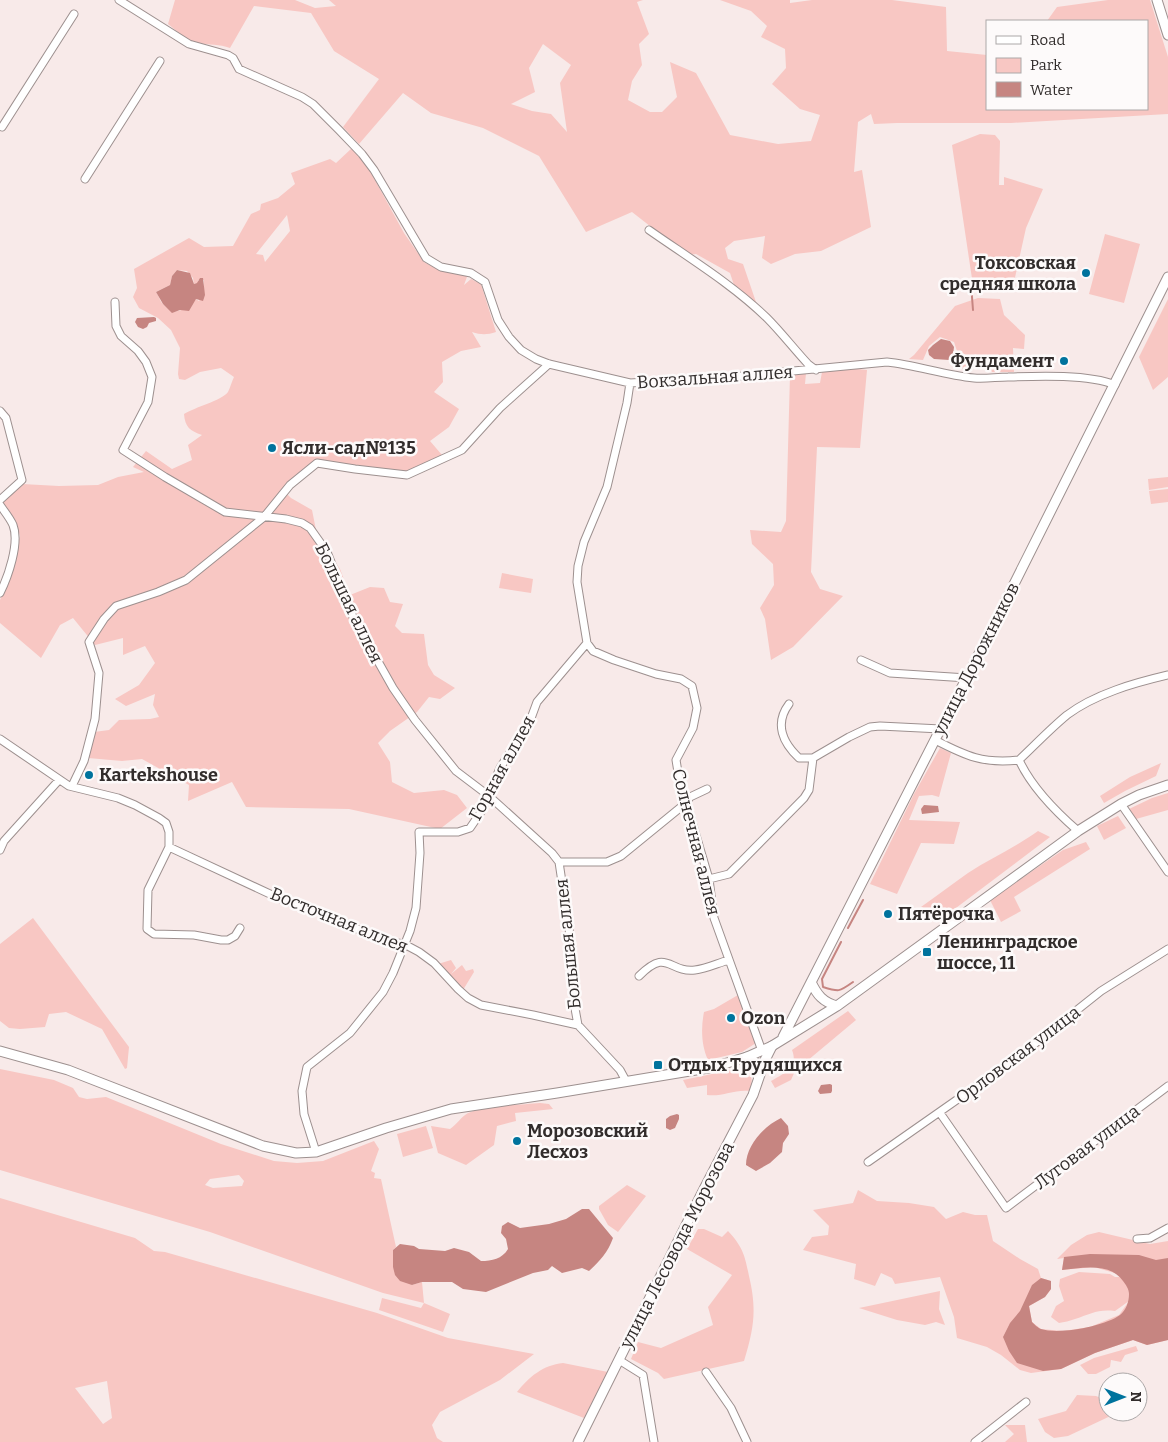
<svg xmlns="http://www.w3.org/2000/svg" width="1168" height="1442" viewBox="0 0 1168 1442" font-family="Bitter,serif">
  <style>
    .green { fill: #f8c7c3; fill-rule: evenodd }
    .water { fill: #c68581 }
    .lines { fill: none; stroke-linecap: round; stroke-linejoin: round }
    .stream { stroke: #c68581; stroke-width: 2 }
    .minor-casing { stroke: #9d908f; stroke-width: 9 }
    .tertiary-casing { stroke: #9d908f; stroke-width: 11 }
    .secondary-casing { stroke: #9d908f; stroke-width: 11 }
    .minor { stroke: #fff; stroke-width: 7 }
    .tertiary { stroke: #fff; stroke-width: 9 }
    .secondary { stroke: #fff; stroke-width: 9 }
    .poi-dot { fill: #00739d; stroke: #fdfafa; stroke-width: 2 }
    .labels { text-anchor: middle; stroke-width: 5; stroke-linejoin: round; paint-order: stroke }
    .poi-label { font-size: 18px; font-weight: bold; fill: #322d2c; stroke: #fdfafa; text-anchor: start }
    .street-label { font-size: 18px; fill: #322d2c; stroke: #fdfafa }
  </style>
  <rect width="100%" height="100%" fill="#f8eae9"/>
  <path class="green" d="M175 0H295L315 8 336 6 329 0H643L637 2 649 34 639 44 642 65 632 81 628 100 650 112H662L677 97 670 62 696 73 730 135 778 144 811 141 820 115 800 109 772 84 786 68 785 49 761 37 767 26 751 11 720 0H790V3L812 0H892L946 7 947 51 987 55V109H1147V21H1047L1057 7 1108 0H1150L1168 57V114L1011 123H897L874 124 871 114 858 122 854 172 862 170 871 227 821 251 795 254 771 264 762 258 765 236 734 241 725 248 728 259 743 264 757 305 735 288 730 273 696 254 687 255 632 212 586 232 539 156 483 128 431 113 403 93 359 144 343 127 379 79 334 51 311 13 254 6 230 48C219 44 210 45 198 43 187 42 177 31 168 24ZM543 44 571 65 560 83 567 132 551 114 532 111 511 104 535 92 529 68Z
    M980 134 995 135 1000 141 999 185H1004V177L1043 189 1026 228 1012 291 974 292 952 145Z
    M352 148 370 171 404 233 424 262 441 271 468 274 464 285 471 279 481 284 496 332C487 335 481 335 472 332L481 347 461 351 442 362 443 382 434 392 459 409 449 427 430 441 442 455 404 473 316 459 283 490 291 498 312 510 316 530 340 569 350 595 370 587 384 588 390 602 403 604 395 626 402 633 424 634 428 665 434 675 455 688 440 699 429 697 417 712 390 731 378 743 390 762 392 782 414 793 444 790 457 795 467 808 440 829 349 809 246 807 232 782 188 801 189 785 142 759 122 761 88 758 94 732 109 730 119 720 150 719 159 717 153 705 155 694 126 706 115 699 139 685 155 663 145 646 123 655V638L95 645 73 618 60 625 41 658 0 623V600L9 580 20 536 16 523 2 502 22 484 59 486 98 485 118 477 144 472 133 467 146 451 172 469 192 460 188 445 202 435C190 431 185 427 184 414 195 407 221 401 228 392 230 388 232 381 234 377L221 368 200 372 185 380 179 379 178 374 180 348 171 330 158 318 139 308 133 297 137 288 134 269 189 238 204 247 233 246 251 214 260 210 261 204 278 198 295 184 291 173 330 159 336 163ZM287 215 290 231 265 262 263 255 256 254ZM177 270 187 271 193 278 194 284 198 283V280H204V290L199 301 196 299C183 310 176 318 162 303 160 301 159 296 156 292L170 285 172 276Z
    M1105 234 1140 244 1124 303 1089 294Z
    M978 298 1000 299 1004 315 1025 335 1024 349 1013 348 1014 372H992L989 364 964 369 954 367 957 351 954 342 940 337 929 346 923 360 909 359 914 355 955 306Z
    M1168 299V377L1153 390 1139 357Z
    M849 368 867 370 860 448 817 447 811 572 820 589 843 596 793 647 771 660 765 619 760 608 774 585 773 564 752 544 750 530 781 532 786 521 790 375 806 373 805 384 820 383 822 372Z
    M1168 477V487L1149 490 1148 479Z
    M1168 489V502L1151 504 1149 491Z
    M502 573 533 579 531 593 499 588Z
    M940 748 951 753 939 797 932 795 919 796 909 820 960 822 954 844 921 843 897 894 870 884 914 794Z
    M1161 763 1156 776 1125 791 1104 803 1100 796 1130 777Z
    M1168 793V810L1136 819 1129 809 1152 798Z
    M1118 816 1126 828 1104 840 1097 826Z
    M1038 831 1050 837 940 920 921 907C937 896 952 884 968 873 991 858 1016 847 1038 831Z
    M1086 842 1090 849 1014 897 1021 911 1001 922 990 900 1063 850Z
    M33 918 129 1047 127 1068 125 1069 102 1029 66 1012 49 1014 45 1027 20 1029 9 1028 0 1021V944Z
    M451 960 456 968 451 974 462 965 466 971 473 969 474 972 463 990 438 964Z
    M738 995 756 1043 742 1052 708 1060C701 1045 701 1027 704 1012L714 1009Z
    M848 1011 856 1020 795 1071 791 1080 775 1088 771 1081C784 1073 799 1068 792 1050Z
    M741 1068C753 1070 753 1080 750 1091 735 1089 722 1097 707 1095V1085L687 1088 683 1080Z
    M0 1069 54 1080 73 1088 79 1097 87 1099 106 1097 221 1144 274 1161 297 1163 323 1161 374 1141 379 1149 371 1171 375 1173 374 1178 381 1179 396 1247 393 1250V1267L412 1285 422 1282 424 1303 383 1293 210 1232 0 1170ZM239 1175 244 1181 242 1186 213 1188 205 1185 210 1179Z
    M540 1103 549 1104 553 1109 515 1113 516 1121 497 1126 494 1145 466 1165 438 1153 431 1126 450 1129C456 1125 462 1116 468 1113 485 1105 521 1105 540 1103Z
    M426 1126 433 1148 403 1157 397 1134Z
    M627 1185 646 1196 618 1232 608 1225 599 1209V1206Z
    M858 1190 877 1201 909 1203 934 1207 946 1219 963 1212 975 1215H987L993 1241 1020 1259 1038 1269 1041 1278 1051 1281V1289L1045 1297 1029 1306 1032 1322 1041 1329 1063 1331 1090 1327 1119 1315 1129 1301 1115 1311C1097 1309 1091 1314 1075 1319 1070 1321 1064 1322 1059 1323L1051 1317 1056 1306 1064 1301 1059 1286 1060 1279 1079 1272 1110 1274 1115 1277H1120L1118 1274 1094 1267 1062 1270 1064 1258 1057 1259 1071 1245 1087 1235 1099 1232 1150 1244 1168 1241V1340L1147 1345 1133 1340 1095 1353 1061 1369 1031 1373 1020 1370 1001 1355 987 1347 957 1338 954 1317 940 1277 895 1284 892 1278 881 1273 875 1286 854 1279 856 1264 803 1250 812 1237 828 1235 829 1226 813 1210 853 1203Z
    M0 1198 135 1238 154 1251 165 1252 377 1313 448 1338 534 1354 500 1380 440 1412 432 1425 437 1438 443 1442H0ZM107 1381 112 1418 103 1424 75 1388Z
    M698 1229H704L722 1237 728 1231C743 1247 745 1256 749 1276 757 1310 754 1328 744 1361L664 1379 658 1373 631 1359 638 1342 661 1348 713 1325 708 1307 732 1275 687 1249Z
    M940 1291 939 1309 945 1325 936 1322 925 1325 897 1320 859 1308Z
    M382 1298 421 1308 424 1303 450 1314 443 1332 379 1310Z
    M1136 1346 1138 1351 1125 1355 1121 1362 1111 1360 1110 1367 1096 1374H1088L1080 1365 1094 1358Z
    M563 1363 608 1372 584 1418 517 1392C529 1377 543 1365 563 1363Z
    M1077 1395 1096 1396 1108 1401V1412H1119L1068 1436 1054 1438 1045 1432 1038 1419 1066 1411Z
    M1005 1425H1025L1027 1442H1005L1014 1434Z"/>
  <path class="water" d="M177 270 190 273 194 284 197 283 200 278H203L205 295 203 301 196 299 189 311 180 310 172 313 163 304 156 292 170 285 172 276Z
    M154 317 156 318V321L149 323 147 327 143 329 138 327 135 322 137 318Z
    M941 339 950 341 954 347 953 355 949 360 934 359 929 355 928 350 933 345Z
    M924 805 938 806 939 812 922 814 921 809Z
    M830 1084 832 1085V1091L831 1093 820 1094 818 1091 821 1085Z
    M677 1114 679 1115V1119L675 1128 670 1130 666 1128V1119L670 1116Z
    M781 1118 788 1126 789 1134 783 1143 782 1152 770 1163 756 1171 746 1165C746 1146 764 1126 781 1118Z
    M582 1209H589L613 1238C608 1252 600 1261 589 1271L582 1268 562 1273 552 1266 548 1270 533 1273 486 1292 463 1289 452 1282H422L412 1285 400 1281 395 1275 393 1267V1250L400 1244 414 1246 419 1249 445 1251 454 1248 469 1252 481 1261C492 1261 502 1259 508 1249L506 1239 501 1233 502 1226 508 1222 520 1228 549 1224 566 1219Z
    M1090 1254 1139 1255 1156 1260 1168 1258V1340L1147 1345 1133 1340 1095 1353 1061 1369 1043 1371 1017 1363 1009 1351 1003 1337 1010 1323 1020 1311 1032 1285 1041 1278 1051 1281V1289L1045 1297 1029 1306 1032 1322C1034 1324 1038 1328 1041 1329 1059 1335 1105 1326 1120 1315 1126 1310 1129 1302 1129 1294 1129 1289 1126 1285 1123 1281 1110 1262 1081 1268 1062 1270L1064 1257Z"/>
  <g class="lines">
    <path class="stream" d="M971 284 973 310
      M848 928 863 900
      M841 942 822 979 823 987C839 992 839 992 853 982"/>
    <g class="minor-casing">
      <path id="minor" d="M119 0 189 44 228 55 233 58 239 69 302 97 313 104 339 130 362 154 374 170 426 258 441 267 471 273 485 282 498 320 509 337 521 350 536 359 549 364 630 383 732 377 887 362C916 365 944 375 974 378 985 379 997 377 1008 377 1037 376 1089 374 1115 385
        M2 127 74 14
        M85 179 160 61
        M649 230C689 258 732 284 767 318 781 332 794 349 808 364L816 370
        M115 302 116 326 121 336 138 351 146 362 152 377 148 402 123 450 165 477 225 512 286 519 302 523 310 528 327 552 353 617 393 688 415 720 456 771 489 796 552 853 559 862 572 949 574 1003 578 1025
        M0 411 6 418 22 480 0 500
        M0 505C4 511 10 518 13 525 20 543 8 577 0 593
        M587 643 593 651 614 660 656 674 681 679 692 686 697 708 693 728 676 760 679 778 709 879 714 918 762 1051
        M861 660 890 673 967 678
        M789 704C774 724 783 743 799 758H813L849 737 870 727 880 726 941 729
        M0 739 69 786 118 798 135 805 159 818 166 823 169 832V847L285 901 326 914 344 924 391 942 404 944 419 952 434 963 458 989 468 998 481 1005 533 1015 578 1025 620 1070 626 1081
        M935 740C966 756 983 764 1019 760 1035 745 1050 729 1067 715 1095 694 1134 683 1168 675
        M1019 760C1032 788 1055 811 1078 831
        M72 786 84 761 95 719 99 673 89 642 104 619 116 606 158 592 186 580 264 517 290 485 317 463 355 469 407 475 462 450 500 408 549 364
        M1121 804 1168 872
        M169 847 148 890 147 929 154 934 194 935 221 940H228L235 936 240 928
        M0 850 4 841 59 780
        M559 862H607L621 856 686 803 690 797 707 789
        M709 879 729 874 804 798 809 790 813 758
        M639 976C668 947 668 973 695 970 706 969 718 963 729 960
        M940 1113 1006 1208 1168 1086
        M316 1152 304 1114 302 1091 307 1067 350 1033 383 992 393 973 410 931 416 908 420 853 419 832H458L470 828 481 812 500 768 530 721 537 702 587 643 577 582 578 566 584 542 607 487 627 403 630 383
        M868 1162 1018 1057 1101 991 1168 949
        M1137 1239 1150 1238 1168 1228
        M619 1360 643 1375 654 1442
        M706 1372 731 1408 747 1442
        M975 1442 1026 1402"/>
    </g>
    <g class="tertiary-casing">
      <path id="tertiary" d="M747 1057C757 1062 759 1065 758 1076
        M578 1442 704 1189 753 1095 765 1060 772 1046"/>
    </g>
    <g class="secondary-casing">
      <path id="secondary" d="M1157 0 1168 35
        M811 982C817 995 823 1002 837 1006
        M783 1037 987 638 1168 277
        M0 1051 68 1070 263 1146 296 1153 316 1152 386 1128 451 1109 557 1093 714 1067 747 1057 772 1046 837 1006 1078 831 1121 804 1139 795 1168 785"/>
    </g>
    <use href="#minor" class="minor"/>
    <use href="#tertiary" class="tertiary"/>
    <use href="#secondary" class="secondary"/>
  </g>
  <g class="poi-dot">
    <circle cx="1086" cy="273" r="5"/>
    <circle cx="1064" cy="361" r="5"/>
    <circle cx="272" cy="448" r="5"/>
    <circle cx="89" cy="775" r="5"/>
    <circle cx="888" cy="914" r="5"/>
    <rect x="922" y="947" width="10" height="10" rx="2.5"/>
    <circle cx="731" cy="1018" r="5"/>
    <rect x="653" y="1060" width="10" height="10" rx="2.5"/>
    <circle cx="517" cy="1141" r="5"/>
  </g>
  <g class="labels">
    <g class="poi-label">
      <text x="1076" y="269" text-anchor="end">Токсовская<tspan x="1076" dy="21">средняя школа</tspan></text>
      <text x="1054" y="367" text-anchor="end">Фундамент</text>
      <text x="282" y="454">Ясли-сад№135</text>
      <text x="99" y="781">Kartekshouse</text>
      <text x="898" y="920">Пятёрочка</text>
      <text x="937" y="948">Ленинградское<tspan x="937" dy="21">шоссе, 11</tspan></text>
      <text x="741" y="1024">Ozon</text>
      <text x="668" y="1071">Отдых Трудящихся</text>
      <text x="527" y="1137">Морозовский<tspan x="527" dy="21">Лесхоз</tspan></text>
    </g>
    <g class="street-label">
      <text transform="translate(715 377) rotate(-4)" y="6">Вокзальная аллея</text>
      <text transform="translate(349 603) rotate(64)" y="6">Большая аллея</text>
      <text transform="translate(976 659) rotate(-63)" y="6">улица Дорожников</text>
      <text transform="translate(502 768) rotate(-61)" y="6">Горная аллея</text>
      <text transform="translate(696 842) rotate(76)" y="6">Солнечная аллея</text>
      <text transform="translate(339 920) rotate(22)" y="6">Восточная аллея</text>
      <text transform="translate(568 944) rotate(-96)" y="6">Большая аллея</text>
      <text transform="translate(1018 1055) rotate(-37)" y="6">Орловская улица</text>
      <text transform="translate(1087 1147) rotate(-37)" y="6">Луговая улица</text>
      <text transform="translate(677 1245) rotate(-63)" y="6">улица Лесовода Морозова</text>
    </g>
  </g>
  <rect x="986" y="20" width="162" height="90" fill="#fdfafa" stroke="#aca8a8"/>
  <rect x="996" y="36" width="25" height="8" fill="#ffffff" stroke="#aca8a8"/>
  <text x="1030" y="45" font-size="15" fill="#322d2c">Road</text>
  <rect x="996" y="58" width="25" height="15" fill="#f8c7c3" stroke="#aca8a8"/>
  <text x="1030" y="70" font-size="15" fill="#322d2c">Park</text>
  <rect x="996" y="82" width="25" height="15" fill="#c68581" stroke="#aca8a8"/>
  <text x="1030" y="95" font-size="15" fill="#322d2c">Water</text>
  <g transform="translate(1123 1397) rotate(90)"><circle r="24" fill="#fdfafa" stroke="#aca8a8"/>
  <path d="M0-4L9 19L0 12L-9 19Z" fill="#00739d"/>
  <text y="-8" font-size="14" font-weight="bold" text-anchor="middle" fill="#322d2c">N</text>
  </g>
</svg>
